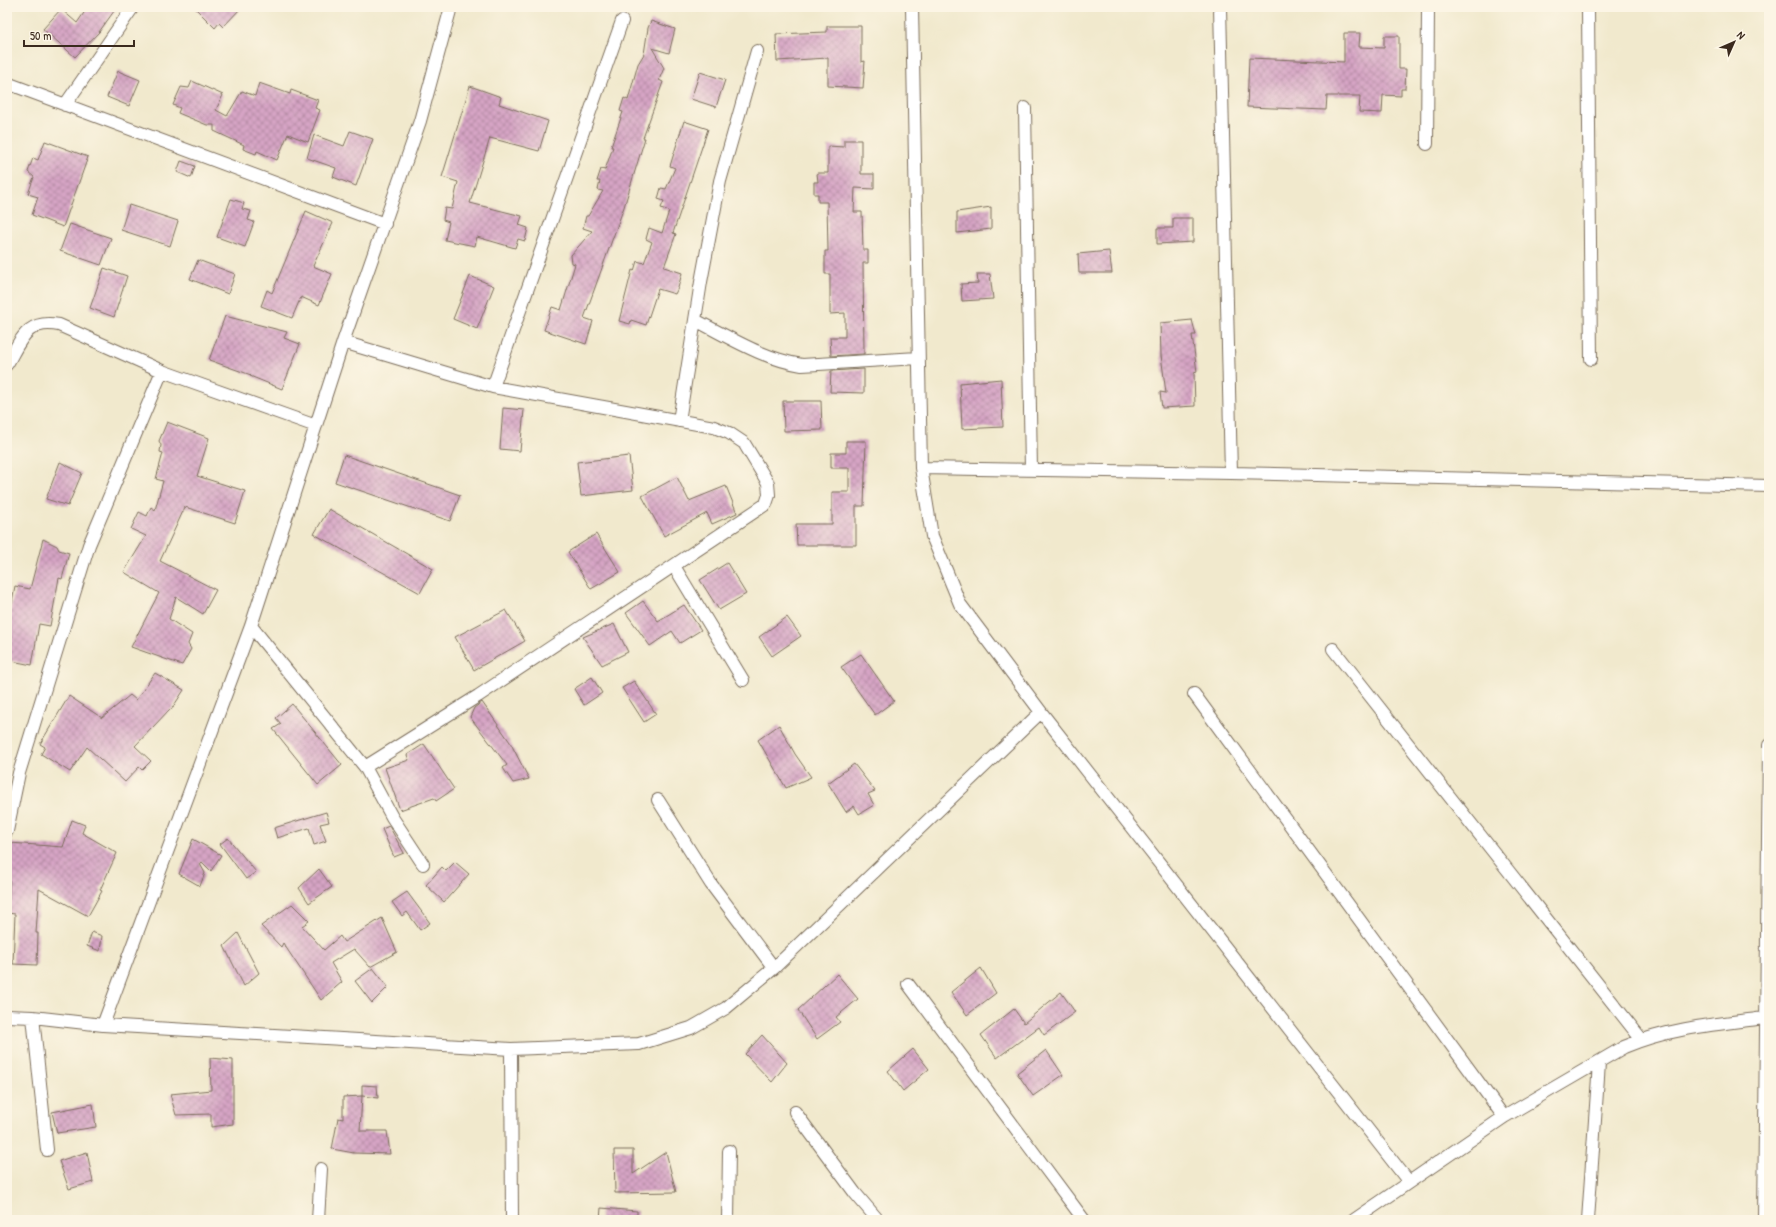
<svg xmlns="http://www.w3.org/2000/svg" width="1776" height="1227" viewBox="0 0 1776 1227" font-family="'Patrick Hand',sans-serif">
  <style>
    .building { fill: url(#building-cross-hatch) }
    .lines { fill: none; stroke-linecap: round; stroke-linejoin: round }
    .street-casing { stroke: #7b6d5b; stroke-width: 14 }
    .street { stroke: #fff; stroke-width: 12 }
  </style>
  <defs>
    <pattern id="building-cross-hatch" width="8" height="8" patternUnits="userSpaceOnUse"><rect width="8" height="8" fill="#d6a4c5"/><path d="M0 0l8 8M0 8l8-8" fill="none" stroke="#af869f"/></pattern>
  </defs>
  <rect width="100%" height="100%" fill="#fcf5e5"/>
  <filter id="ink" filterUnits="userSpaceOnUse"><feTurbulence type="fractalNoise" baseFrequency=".025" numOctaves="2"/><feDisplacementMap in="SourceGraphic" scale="8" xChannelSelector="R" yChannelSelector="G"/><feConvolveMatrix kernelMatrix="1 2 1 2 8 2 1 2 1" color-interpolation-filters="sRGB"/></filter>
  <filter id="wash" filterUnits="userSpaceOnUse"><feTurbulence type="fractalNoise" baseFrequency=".012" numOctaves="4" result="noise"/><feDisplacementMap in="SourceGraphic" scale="16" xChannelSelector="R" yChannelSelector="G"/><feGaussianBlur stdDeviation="0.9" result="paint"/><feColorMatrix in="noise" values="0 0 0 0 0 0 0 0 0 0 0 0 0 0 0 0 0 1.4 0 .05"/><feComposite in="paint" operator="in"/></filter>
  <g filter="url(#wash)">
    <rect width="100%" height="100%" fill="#f1e9cd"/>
    <g id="blocks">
      <path class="building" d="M88 7H117L99 32 75 57 43 29 61 9 77 23Z
        M194 7H242L223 27 219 23 215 28Z
        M651 21 675 29 669 53 652 48 664 68 659 80 663 82 643 138H645L624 207 584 318 593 321 586 344 544 330 552 307 561 310 575 264 572 263 571 255 592 231 583 228 586 216H588L603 191 598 190 600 181H597L601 169 605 170 613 147H611L623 112 620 111 624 98 628 100 638 64 644 54 648 28Z
        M827 26H861V62L865 61 863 88 828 86V58L777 61 776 34 827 32Z
        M1344 33H1360L1359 47 1384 48V36H1399V69H1406L1405 89H1401V96L1383 95 1382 113 1359 112 1360 96H1327L1326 110 1247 107 1249 58 1344 62Z
        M118 71 140 80 129 106 107 97Z
        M700 72 725 80 716 107 691 99Z
        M192 81 223 95 216 110 227 116 242 91 255 96 259 83 290 94 291 90 318 100 315 108 320 110 308 142 288 134 277 160 257 151 256 154 243 149 244 145 214 131V125H207L178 113 180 108 173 105 181 87 189 88Z
        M470 86 501 97 499 104 548 121 539 151 490 138 470 203 522 216 519 225 528 228 525 241 518 239 515 248 477 237 475 246 445 240 449 222 443 220 445 208 452 209 458 182 442 177Z
        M684 121 708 129 673 233 676 234 664 267 682 273 678 288 675 294 658 289 646 325 631 320 630 324 619 321 632 270 634 271 637 261 644 263 652 242 646 239 649 228 662 233 669 211 661 208 664 201 658 199 661 188 666 189 675 168 670 166Z
        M350 131 373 139 356 186 333 177 336 168 307 158 314 135 344 146Z
        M844 140H861V174H874V189L855 188 854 212H862L863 250H868V263H863L864 354 831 356 830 337H845V313L830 314V274H825V251H828L827 202H818V194H814V182H818L817 173H828V146L844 147Z
        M45 141 88 157 63 227 32 215 38 197 28 194 34 177 28 172 33 158 38 160Z
        M181 161 195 166 191 178 177 172Z
        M231 199 244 203 242 209 251 211 248 220 254 222 245 247 217 237Z
        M129 205 178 221 170 246 121 230Z
        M991 207V229L957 233V212Z
        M306 211 333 223 313 266 332 274 319 305 301 297 292 318 261 306 267 290 272 293Z
        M1173 218H1193V242L1157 244V228H1173Z
        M70 224 111 238 101 265 60 251Z
        M1109 251 1112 273H1079L1078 254Z
        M198 260 235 274 228 294 190 279Z
        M104 268 127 276 114 317 90 308Z
        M977 274H990L993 299 962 301 961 284 978 283Z
        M470 276 494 286 477 329 453 319Z
        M225 316 287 332 284 338 300 344 282 389 250 376 251 375 209 360Z
        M1192 320 1196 335H1192L1197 372 1194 373 1195 406 1162 408 1160 392 1166 393 1161 355 1160 323Z
        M864 369V393L830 392 831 371Z
        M1001 379 1003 427 962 429 960 383Z
        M783 401H821L822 430 784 431Z
        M503 408 524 410 520 451 500 449Z
        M167 422 209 438 197 476 245 491 235 523 185 507 160 561 216 590 203 614 176 597 169 619 192 634 188 644 191 649 182 665 131 647 159 593 124 572 146 536 131 529 139 512 147 516 151 507 155 510 163 481 156 479 163 453 160 452 161 445 159 441Z
        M846 441H866L864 506H856V545H797L796 524H832V492H849V468H831V453H846Z
        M344 455 460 495 450 521 335 482Z
        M629 456 633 490 581 496 577 462Z
        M60 462 82 473 68 506 46 499Z
        M677 477 689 501 726 486 737 513 712 524 707 513 664 536 642 496Z
        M329 509 433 569 420 593 314 534Z
        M596 534 620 572 591 589 568 552Z
        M43 539 57 546 59 550 69 553 62 579 59 578 50 626 39 624 32 665 7 660V627L15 586 30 589Z
        M727 563 746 594 719 610 700 580Z
        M643 601 658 621 684 605 701 630 680 643 672 631 650 646 626 613Z
        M506 610 525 641 474 670 455 637Z
        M787 617 801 636 772 656 759 637Z
        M614 624 628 652 602 665 583 637Z
        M861 654 894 701 875 715 841 667Z
        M155 673 184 690 171 710 170 709 135 746 151 761 142 770 139 767 125 782 87 747 70 772 41 754 45 747 40 744 69 696 102 718 130 695 136 700Z
        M592 677 602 693 584 705 574 689Z
        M634 681 656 714 644 722 622 688Z
        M482 702 510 742 529 779 513 783 503 768 507 765 470 717 474 708Z
        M292 704 342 765 318 785 273 729 281 724 276 718Z
        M779 725 795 754 811 777 786 788 758 740Z
        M424 744 454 789 436 801 434 798 400 810 385 768 409 760 407 755Z
        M854 764 875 791 868 794 874 805 859 814 854 806 846 812 828 783Z
        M326 812 329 822 320 824 326 841 314 845 309 828 277 838 274 828Z
        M72 820 85 825 82 833 117 853 100 890 102 891 88 916 39 889 36 933H38L37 965 13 964 15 914 8 913 10 865H8L10 843 63 847Z
        M389 826 404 853 394 857 382 829Z
        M228 838 256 872 246 879 220 844Z
        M193 839 221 855 211 871 202 862 200 864 205 873 200 886 179 874Z
        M455 862 469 874 444 902 426 885 442 867 446 871Z
        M319 869 332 887 309 903 299 888Z
        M407 892 430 923 420 930 407 912 402 916 392 902Z
        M292 904 309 921 302 926 324 950 340 936 344 942 382 918 397 952 370 967 354 949 331 963 342 982 321 1000 283 943 281 947 261 926Z
        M92 932 102 936 100 951 87 946Z
        M238 933 259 973 244 986 224 946Z
        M373 968 388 987 372 1003 355 981Z
        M981 968 996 993 967 1015 951 992Z
        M837 974 858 999 836 1017 840 1022 817 1039 798 1010Z
        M1061 992 1075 1012 1044 1035 1039 1027 997 1058 981 1035 1014 1009 1024 1023Z
        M762 1035 787 1063 772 1082 745 1054Z
        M913 1049 929 1069 903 1091 888 1071Z
        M1046 1050 1063 1075 1033 1096 1017 1073Z
        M210 1058 233 1060V1124L211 1127V1114L176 1115 170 1094 211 1090Z
        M362 1085 377 1086 378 1098 362 1096Z
        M362 1096 360 1131H387L390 1154 354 1153 332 1149 338 1118 343 1119V1097Z
        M93 1104 96 1127 57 1133 52 1112Z
        M614 1150H633V1174L666 1152 676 1192 615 1193Z
        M87 1152 93 1182 69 1189 59 1161Z
        M601 1208 637 1211V1220H600Z"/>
    </g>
  </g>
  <g filter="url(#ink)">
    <use href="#blocks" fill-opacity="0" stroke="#7b6d5b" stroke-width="1"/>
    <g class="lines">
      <g class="street-casing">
        <path id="street" d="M912 7 921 468 932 536 960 604 1041 712 1409 1182
          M1220 7 1231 473
          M1588 7 1591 359
          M7 83 385 224
          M65 105 133 7
          M1025 108 1031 470
          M1427 144 1428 7
          M695 320C729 337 763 359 802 365L918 358
          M343 342 493 387 714 427 729 433 744 443 768 483 769 495 766 504 478 696 365 767
          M7 364C21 340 26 319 59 325L162 371 316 426
          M493 387 622 21
          M679 421 701 282 720 181 757 51
          M921 468 1231 473 1769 486
          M674 566 743 680
          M251 626 365 767 392 817 423 864
          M1333 649 1642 1040
          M1194 694 1504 1117
          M658 800 711 884 774 968
          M7 831 19 773 89 545 162 371
          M908 984 1084 1220
          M7 1016 33 1017 103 1025 511 1049 639 1044 691 1028 726 1008 774 968 1041 712
          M33 1017 47 1150
          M103 1025 251 626 343 342 420 121 451 7
          M511 1049 512 1220
          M795 1112 855 1193 878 1220
          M318 1220 321 1169
          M728 1220 729 1151
          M1354 1220 1504 1117 1624 1047C1669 1028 1717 1024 1765 1018
          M1588 1220 1599 1063
          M1764 1220 1769 745"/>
      </g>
      <use href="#street" class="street"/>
    </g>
  </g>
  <rect width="1776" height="1227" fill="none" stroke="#fcf5e5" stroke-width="24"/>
  <g transform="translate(1734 42) rotate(45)" stroke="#fcf5e5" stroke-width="3" paint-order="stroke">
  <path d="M0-3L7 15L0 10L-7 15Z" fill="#3b2a1e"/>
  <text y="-6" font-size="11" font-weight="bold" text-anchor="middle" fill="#3b2a1e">N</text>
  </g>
  <path d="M24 40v6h110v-6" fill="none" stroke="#3b2a1e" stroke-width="2"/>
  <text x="30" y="40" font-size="12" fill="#3b2a1e" stroke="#fcf5e5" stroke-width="3" paint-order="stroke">50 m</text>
</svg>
